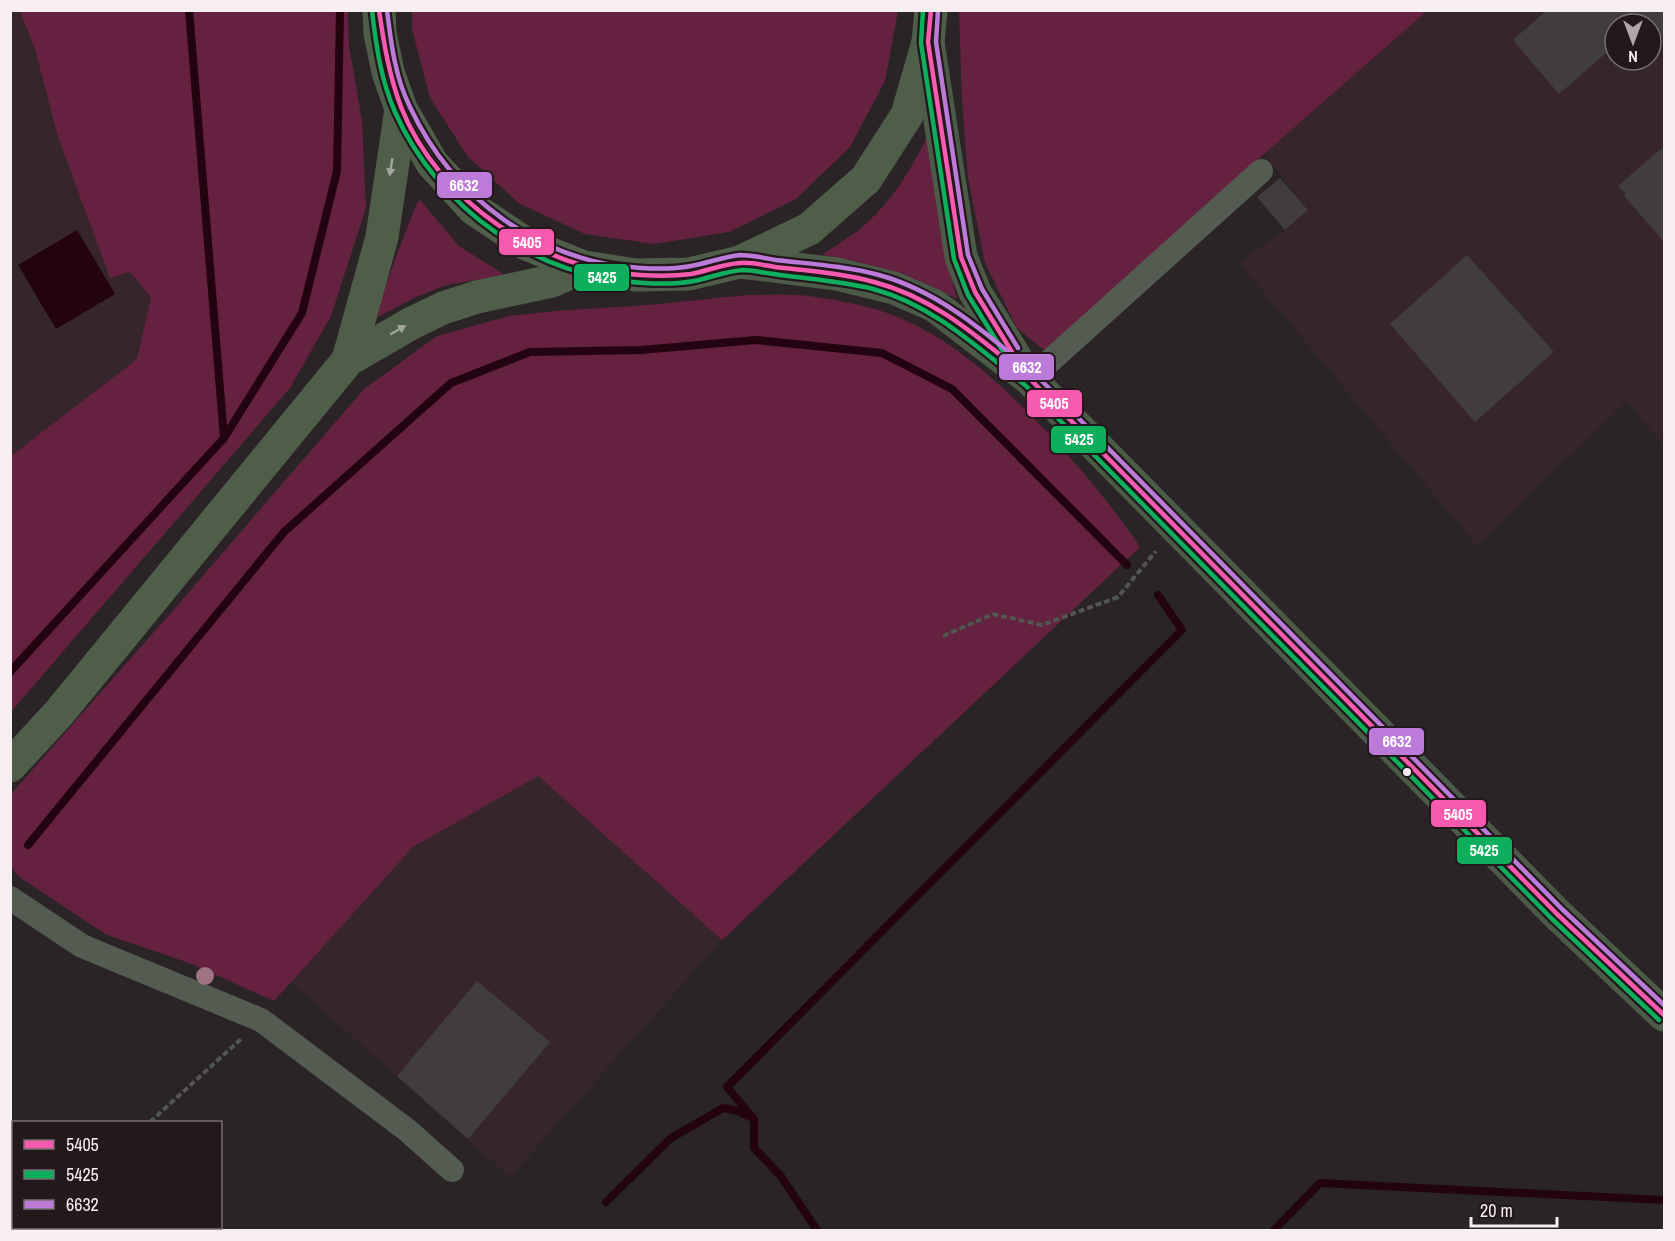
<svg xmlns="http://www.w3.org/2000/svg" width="1675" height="1241" viewBox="0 0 1675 1241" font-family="'Archivo Narrow',sans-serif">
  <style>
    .built { fill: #36262b; fill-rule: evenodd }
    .green { fill: #642140 }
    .water { fill: #230310 }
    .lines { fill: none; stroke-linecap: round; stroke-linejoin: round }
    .stream { stroke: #230310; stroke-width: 8 }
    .building { fill: #413c3e }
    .path { stroke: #51564e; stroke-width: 4; stroke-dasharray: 6 3; stroke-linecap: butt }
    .minor { stroke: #545c52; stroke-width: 24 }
    .primary { stroke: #4c5b47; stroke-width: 33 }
    .trunk { stroke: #4e5e49; stroke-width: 33 }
    .bus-1-casing { stroke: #23181c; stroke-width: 9 }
    .bus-2-casing { stroke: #23181c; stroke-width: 9 }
    .bus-3-casing { stroke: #23181c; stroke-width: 9 }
    .bus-1 { stroke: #f75aaf; stroke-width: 4.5 }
    .bus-2 { stroke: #0daf5c; stroke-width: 4.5 }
    .bus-3 { stroke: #bd7bd9; stroke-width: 4.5 }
    .tree { fill: #9e7382 }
    .oneway { fill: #a2a69c }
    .bus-dot { fill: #f6eef0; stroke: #23181c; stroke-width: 2 }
    .line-badge { stroke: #23181c; stroke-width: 2 }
    .badge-label { font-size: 16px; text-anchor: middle; font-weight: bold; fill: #fff }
  </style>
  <rect width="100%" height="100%" fill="#2a2426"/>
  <path class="built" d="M11 11H85L151 297 137 359 11 456Z
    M1427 11H1664V446L1626 402 1477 546 1239 263 1285 230 1308 210 1264 154ZM1615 24H1651V60H1615Z
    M459 706 722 940 510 1177 247 943Z"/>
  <path class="green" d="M20 11H348L349 46 362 120 366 208 331 316 290 388 11 712V456L137 359 151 297 130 272 110 278 58 137 35 49Z
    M412 11 898 10V11L885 81 850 147 796 199 729 232 654 244 585 234 520 204 468 157 430 98 412 29Z
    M959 11H1427L1264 154 1057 347 1044 350 1017 328 985 263 968 178 962 101Z
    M927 137 941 234 957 299C916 276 868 262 822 255 834 246 849 238 861 228 890 204 911 170 927 137Z
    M419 199 459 246 505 275 447 285 416 297 372 320C389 280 401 239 419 199Z
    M747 295C763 295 780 294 797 295 819 296 870 306 890 314 951 337 998 381 1042 427 1078 465 1111 504 1140 547L722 940 538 776 413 847 274 1001 192 964 107 935 19 877 11 867V794L176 607 364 389 437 336 509 316 555 311 649 305Z"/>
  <path class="water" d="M77 230 115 294 56 329 18 265Z"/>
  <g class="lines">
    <path class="stream" d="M189 10 224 438
      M10 672 224 438 302 313 337 171 340 10
      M28 845 284 532 451 383 530 352 641 350 756 340 882 353 952 389 1127 565
      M754 1119 727 1087 1182 630 1158 595
      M606 1202 671 1138 723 1108 738 1111 754 1119V1148L780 1175 817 1230
      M1274 1230 1320 1183 1664 1200"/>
  </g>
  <path class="building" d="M1547 10H1664V35L1654 44 1651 41V24H1615V45L1559 94 1513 40Z
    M1664 146V242L1624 196 1626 194 1618 186Z
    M1280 178 1308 210 1285 230 1257 197Z
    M1467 255 1554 352 1475 422 1390 324Z
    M477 981 550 1042 468 1139 397 1076Z"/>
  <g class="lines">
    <path class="path" d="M943 636 993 614 1042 625 1118 597 1156 551
      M150 1122 241 1039"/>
    <path class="minor" d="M1030 379 1261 171
      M10 898 82 946 261 1020 407 1130 452 1170"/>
    <path class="primary" d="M928 42 961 257 975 292 1017 360
      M740 262 837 274 894 288 935 306 1030 379 1557 914 1664 1015"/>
    <path class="trunk" d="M379 10 380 33 388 72 401 109 432 163 474 209 526 244 584 267 636 275 689 274 740 262 809 229 866 179 907 115 928 42 931 10
      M348 360 382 237 401 109
      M10 766 59 713 348 360 410 324 443 308 477 297 552 281 584 267"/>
    <g class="bus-1-casing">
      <path id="bus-1" d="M379 10C384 44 389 75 401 107 438 201 542 271 641 275 657 276 675 276 691 274 707 271 723 264 740 263 752 262 763 265 775 267 809 271 841 273 874 282 936 298 981 340 1030 379L1557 914 1664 1015
        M931 10 928 42 961 257 975 292 1012 352"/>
    </g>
    <g class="bus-2-casing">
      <path id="bus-2" d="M923 10 921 43 954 259 968 295 1006 356
        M372 11C376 46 381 80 395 112 438 209 538 279 644 283 660 284 678 284 694 281 710 278 726 271 743 270 753 270 764 273 774 274 807 279 840 281 873 289 933 305 977 347 1025 385L1552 919 1659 1020"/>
    </g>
    <g class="bus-3-casing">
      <path id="bus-3" d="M387 10C391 43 395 77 410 107 452 197 540 263 641 268 657 269 675 269 691 266 707 263 723 257 740 255 752 255 764 258 776 260 811 264 845 266 879 275 941 292 987 334 1035 374L1562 909 1664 1005
        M938 11 936 42 968 255 982 289 1018 348"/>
    </g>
    <use href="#bus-1" class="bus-1"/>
    <use href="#bus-2" class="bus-2"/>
    <use href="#bus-3" class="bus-3"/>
  </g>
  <circle class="tree" cx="205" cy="976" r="9"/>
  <defs><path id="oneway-solid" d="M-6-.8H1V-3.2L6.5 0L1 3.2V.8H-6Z" transform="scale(1.5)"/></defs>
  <g class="oneway">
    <use href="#oneway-solid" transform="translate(391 167) rotate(99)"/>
    <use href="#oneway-solid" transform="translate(398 330) rotate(-30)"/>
  </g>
  <circle class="bus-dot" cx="1407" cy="772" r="5"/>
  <g class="line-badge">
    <rect x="436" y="171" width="57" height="28" rx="6" fill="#bd7bd9"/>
    <rect x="498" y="228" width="57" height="28" rx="6" fill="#f75aaf"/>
    <rect x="573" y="263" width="57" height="29" rx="6" fill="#0daf5c"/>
    <rect x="998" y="353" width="57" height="28" rx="6" fill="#bd7bd9"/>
    <rect x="1026" y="389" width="57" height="29" rx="6" fill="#f75aaf"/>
    <rect x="1050" y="425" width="57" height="29" rx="6" fill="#0daf5c"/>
    <rect x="1368" y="727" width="57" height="29" rx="6" fill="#bd7bd9"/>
    <rect x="1430" y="799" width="57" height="29" rx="6" fill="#f75aaf"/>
    <rect x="1456" y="836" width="57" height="29" rx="6" fill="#0daf5c"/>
  </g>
  <g class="badge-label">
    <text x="464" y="191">6632</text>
    <text x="527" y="248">5405</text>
    <text x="602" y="283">5425</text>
    <text x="1027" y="373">6632</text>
    <text x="1054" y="409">5405</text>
    <text x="1079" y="445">5425</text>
    <text x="1397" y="747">6632</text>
    <text x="1458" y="820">5405</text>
    <text x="1484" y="856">5425</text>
  </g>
  <rect width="1675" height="1241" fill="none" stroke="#f6eef0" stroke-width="24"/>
  <rect x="12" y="1121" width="210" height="108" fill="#23181c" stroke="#776e71" stroke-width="1.5"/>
  <rect x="24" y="1140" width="30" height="9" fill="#f75aaf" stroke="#776e71" stroke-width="1.5"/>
  <text x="66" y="1151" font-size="18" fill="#f6eef0">5405</text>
  <rect x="24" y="1170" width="30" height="9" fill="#0daf5c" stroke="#776e71" stroke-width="1.5"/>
  <text x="66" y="1181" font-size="18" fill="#f6eef0">5425</text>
  <rect x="24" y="1200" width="30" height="9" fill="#bd7bd9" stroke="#776e71" stroke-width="1.5"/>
  <text x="66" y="1211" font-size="18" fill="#f6eef0">6632</text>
  <g transform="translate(1633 42) rotate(180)"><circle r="28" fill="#23181c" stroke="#776e71" stroke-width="1.5"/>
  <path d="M0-4.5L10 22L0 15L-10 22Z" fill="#afa7a9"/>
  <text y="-9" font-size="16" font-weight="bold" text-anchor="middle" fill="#f6eef0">N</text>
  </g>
  <path d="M1471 1217v9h86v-9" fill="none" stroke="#f6eef0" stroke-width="3"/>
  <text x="1480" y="1217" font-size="18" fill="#f6eef0" stroke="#23181c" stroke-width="4.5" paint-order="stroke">20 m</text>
</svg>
